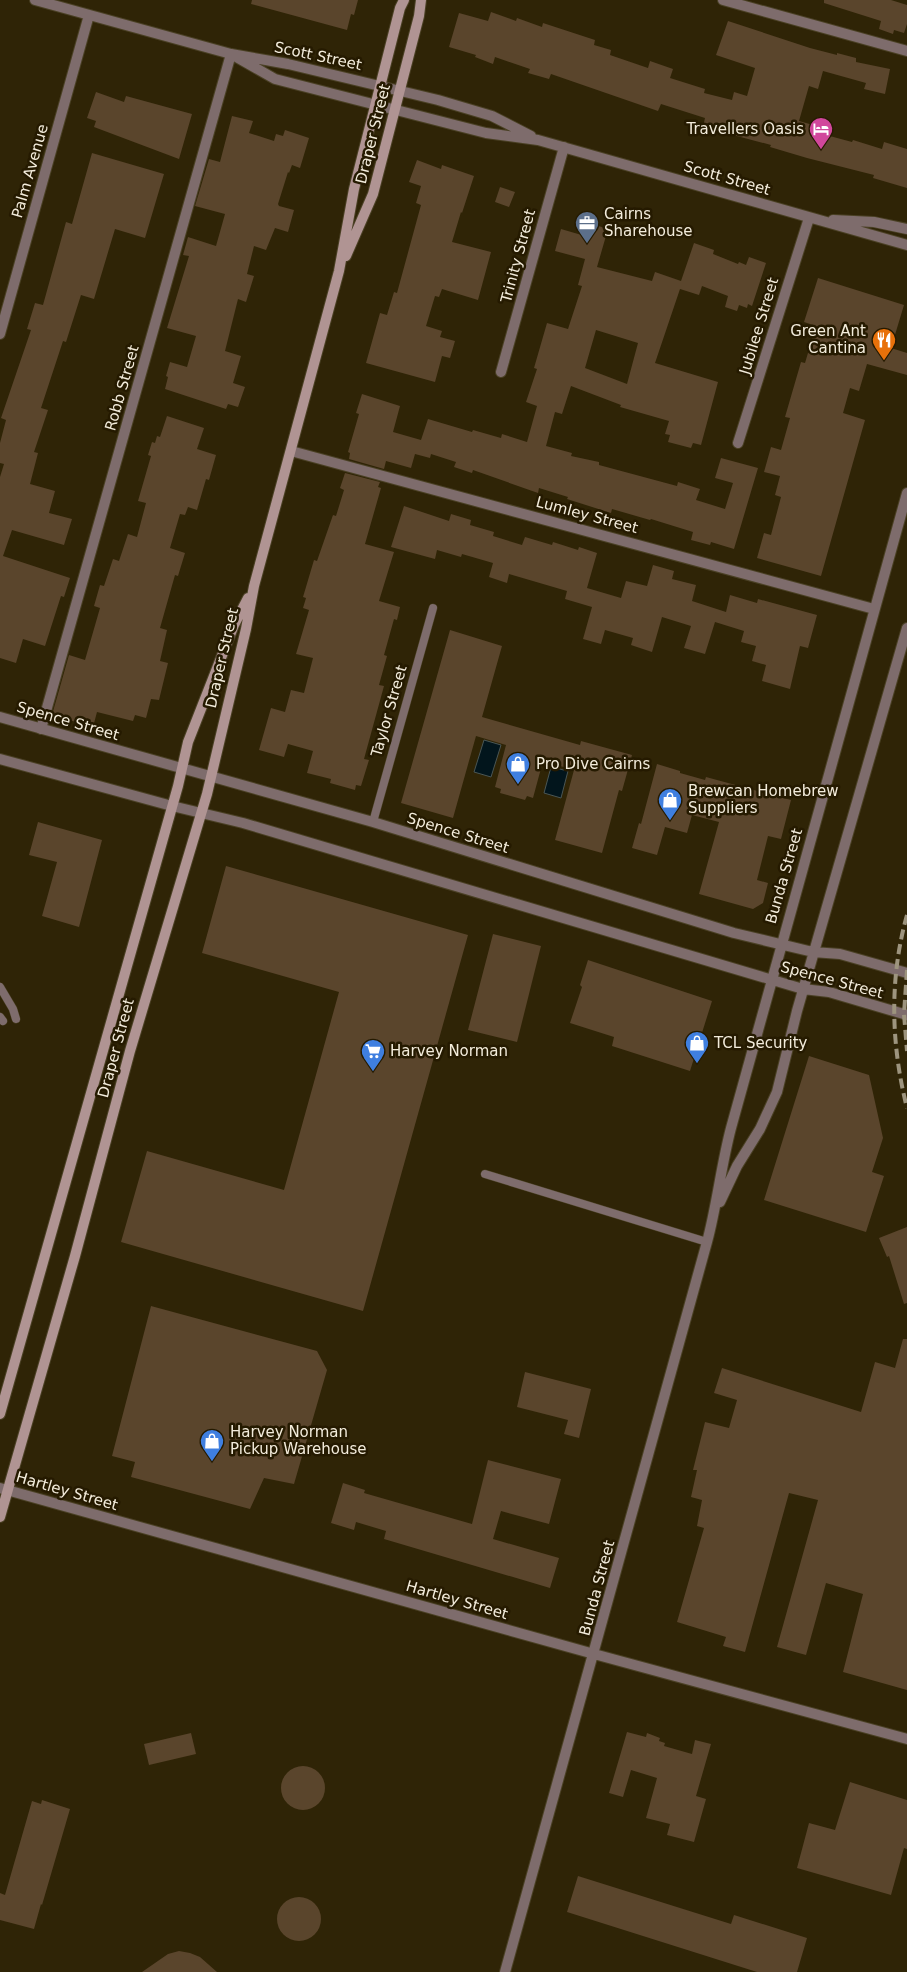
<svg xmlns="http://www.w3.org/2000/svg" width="907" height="1972" viewBox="0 0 907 1972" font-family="'DejaVu Sans',sans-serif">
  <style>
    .water { fill: #02151c; stroke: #4a5655 }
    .building { fill: #5a452c; fill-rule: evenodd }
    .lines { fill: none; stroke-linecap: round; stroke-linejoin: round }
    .service-casing { stroke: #4a4024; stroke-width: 9 }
    .minor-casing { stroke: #4a4024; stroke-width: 12 }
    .tertiary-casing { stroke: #4a4024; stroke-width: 12 }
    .secondary-casing { stroke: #4a4024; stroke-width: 12 }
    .service { stroke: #7e6c6c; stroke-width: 8 }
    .minor { stroke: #7e6c6c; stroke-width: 10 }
    .tertiary { stroke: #7e6c6c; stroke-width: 10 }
    .secondary { stroke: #b09493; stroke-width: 10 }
    .rail { stroke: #9d947e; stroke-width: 4; stroke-dasharray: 10 5; stroke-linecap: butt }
    .labels { text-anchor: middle; stroke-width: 5; stroke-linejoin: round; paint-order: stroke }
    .street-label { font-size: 15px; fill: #f3ecdb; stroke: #251a00 }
    .poi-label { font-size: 15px; fill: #f3ecdb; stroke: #251a00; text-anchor: start }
  </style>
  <rect width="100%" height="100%" fill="#2f2406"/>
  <path class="water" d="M484 740 501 745 491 777 474 772Z
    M551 767 568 771 561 798 544 793Z"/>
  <path class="building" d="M252 0H358L354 15 351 14 347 30 251 4Z
    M824 0H891L907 5V24L904 33 894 30 893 34 879 29 881 21 824 3Z
    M491 12 516 21 517 18 542 27 543 23 595 40 594 45 611 50 610 55 648 68 650 61 673 69 670 78 705 89 704 93 732 100 734 92 747 96 755 68 716 55 728 21 810 48 837 55V53L856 58V62L890 69 885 94 864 89 866 83 823 71 818 89 809 86 799 121 827 129 826 135 852 142 853 140 882 149 884 142 907 149V188L873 178 874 175 807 158 770 147 771 145 703 127 705 118 661 104 658 111 551 74 549 79 528 73 530 69 495 57 493 64 475 57 476 55 449 47 459 13 488 21Z
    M96 92 124 102 126 96 192 114 179 159 94 127 96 121 87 118Z
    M232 116 253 121 249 133 274 141 276 134 283 136 285 130 309 138 300 168 292 165 289 173 288 172 278 204 279 206 294 210 288 232 275 228 266 250 254 246 247 274 254 276 246 302 238 299 225 351 241 356 233 383 245 387 238 407 228 404 226 409 165 389 168 377 166 376 170 362 187 367 196 336 167 328 189 256 183 255 188 237 216 246 225 214 195 206 209 159 220 162Z
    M92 153 164 174 145 238 115 229 94 299 81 295 66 342 63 341 41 408 48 410 34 452 38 453 30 484 55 491 49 513 72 519 64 545 12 530 3 556 70 578 64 597 61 596 45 646 23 639 16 663 0 658V477L4 464 0 463V443L6 420 1 418 31 330 27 329 35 303 43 305 66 222 72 224Z
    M417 160 441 169 442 165 474 176 462 213 461 212 452 242 491 252 478 300 442 289 439 297 435 296 426 326 442 331 440 337 455 341 450 358 442 356 435 382 366 363 380 313 387 315 394 292 397 293 421 205 416 203 421 186 409 182Z
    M500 187 515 192 509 207 495 202Z
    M589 223 608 229 597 267 652 281 655 272 681 281 694 243 714 250 713 254 738 264 739 262 746 265 749 257 766 263 752 306 748 304 747 308 739 305 737 311 725 307 728 296 702 286 699 295 680 289 655 363 718 382 701 445 693 443 691 448 668 442 670 435 665 434 669 421 620 407 621 405 571 386 562 414 555 412 546 446 572 453 571 456 599 462V465L677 486 678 482 700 489 696 500 725 509 733 483 715 478 721 458 758 468 734 549 711 542 710 545 691 540 693 532 651 519 650 520 612 509 611 513 567 499 568 497 539 488 538 493 473 470 472 473 454 467 456 462 431 454 430 458 415 454 411 468 386 461 384 469 349 459 350 453 348 452 359 414 356 413 362 394 400 406 393 432 421 440 428 419 472 432 473 430 501 438 502 434 527 442 537 406 526 402 537 369 534 368 547 323 568 329 582 286 578 285 585 259 555 251 561 229 585 236ZM596 330 638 343 627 384 585 368Z
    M818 278 904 305 891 348 907 353V375L867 364 859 391 850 388 843 413 865 420 821 576 757 558 764 533 771 535 781 497 775 495 780 476 764 472 771 447 781 450 790 418 785 417 801 362 805 363 816 326 804 322Z
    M167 416 204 428 197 449 216 455 209 480 206 479 197 510 188 507 185 515 180 514 170 548 185 553 178 576 175 575 160 628 167 630 160 661 168 663 159 700 151 699 146 718 135 715 133 721 97 712 93 727 52 715 69 655 85 660 100 608 94 606 100 585 104 586 113 559 119 561 128 534 137 537 146 503 138 501 151 456 148 455 152 442 155 443 157 436 160 437Z
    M345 473 380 482 378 487 381 488 365 544 394 552 379 601 400 607 397 620 394 619 384 655 387 656 379 685 384 686 364 759 369 760 361 786 356 785 355 790 330 783 331 779 307 773 313 751 288 744 284 757 259 750 271 708 285 712 291 690 304 693 313 658 296 654 309 610 303 608 306 598 303 597 314 560 317 561 333 515 336 516 344 490 340 488Z
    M404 506 449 521 451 514 471 520 470 525 494 532 493 536 522 545 525 537 552 545 553 542 578 550 579 547 597 553 587 588 621 598 626 581 647 586 653 565 674 571 672 579 696 585 692 601 726 612 730 595 757 603 758 599 817 615 808 648 800 646 790 689 762 681 766 665 752 661 756 646 741 642 744 631 715 622 705 654 684 648 691 626 662 617 652 652 631 645 633 638 605 630 601 644 583 639 592 607 565 599 567 591 509 574 507 583 489 577 493 563 462 554 461 557 437 550 435 559 391 547Z
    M450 630 502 646 482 717 580 745 581 741 632 755 622 791 619 790 602 853 555 840 574 770 543 761 533 798 527 796 525 800 500 793 501 789 495 787 506 745 476 736 453 818 401 803Z
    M657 764 680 771V773L705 780 706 777 791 800 781 839 768 836 757 880 768 883 763 903 753 909 699 894 719 822 692 815 687 833 665 827 657 855 632 848 639 823 641 824Z
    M38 822 102 840 79 927 42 916 57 862 29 855Z
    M226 866 468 935 363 1311 121 1242 147 1151 284 1190 339 992 202 953Z
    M493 934 541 946 517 1042 468 1030Z
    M588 960 712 1001 690 1071 612 1046 614 1037 570 1023 582 987 580 985Z
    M809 1056 869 1075 883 1138 872 1172 884 1176 866 1232 764 1200Z
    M907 1227V1303L904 1304 889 1256 887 1257 879 1238Z
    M151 1306 317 1351 327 1370 294 1484 264 1478 250 1509 131 1477 135 1462 112 1456Z
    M903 1339H907V1690L843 1672 863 1594 826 1583 806 1655 777 1647 818 1500 789 1493 745 1652 723 1646 726 1637 677 1622 704 1528 697 1526 702 1500 691 1497 697 1470H693L705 1422 729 1428 737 1400 714 1393 722 1368 861 1412 875 1362 895 1368Z
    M525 1372 591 1389 579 1438 564 1434 568 1420 517 1407Z
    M488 1460 561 1479 549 1524 501 1511 493 1539 559 1558 550 1588 384 1539 386 1531 356 1522 354 1530 331 1523 343 1483 365 1490 364 1493 472 1524Z
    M627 1732 646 1737 647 1733 660 1738 659 1741 665 1743 664 1746 692 1754 695 1740 711 1744 696 1796 706 1799 694 1842 667 1835 670 1824 646 1818 657 1778 631 1770 623 1797 609 1793Z
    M191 1733 196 1754 149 1765 144 1744Z
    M281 1788a22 22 0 1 1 44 0a22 22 0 1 1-44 0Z
    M850 1782 907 1800V1849L904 1848 891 1895 797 1868 809 1823 835 1830Z
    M42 1800 70 1809 42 1905 41 1904 34 1929 0 1920V1893L5 1895 32 1801 41 1804Z
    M578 1876 731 1924 734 1915 807 1938 797 1972H757L567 1912Z
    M277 1919a22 22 0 1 1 44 0a22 22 0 1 1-44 0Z
    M179 1951 190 1953 200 1957 217 1972H142L168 1954Z"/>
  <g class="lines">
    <g class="service-casing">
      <path id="service" d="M373 822 433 608
        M0 987 13 1009 16 1019
        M0 1017 3 1021
        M485 1174 707 1242"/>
    </g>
    <g class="minor-casing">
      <path id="minor" d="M35 0 231 54 288 64 438 100 492 116 531 136
        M723 0 907 51
        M231 54 275 79 486 133 538 140 907 245
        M833 220 874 222 907 229
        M0 334 89 15
        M501 372 564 147
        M738 443 809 218
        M291 451 874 609
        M41 729 231 54"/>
    </g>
    <g class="tertiary-casing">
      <path id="tertiary" d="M0 717 373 822 734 933 813 952 840 954 907 973
        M0 759 172 806 243 823 803 989 829 992 907 1015
        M720 1202 737 1166 760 1129 777 1092 797 1011 907 628
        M0 1488 594 1654 907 1739
        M505 1972 707 1242C717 1205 721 1166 731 1128L907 493"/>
    </g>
    <g class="secondary-casing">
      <path id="secondary" d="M346 256 373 194 419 16 421 0
        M0 1414 178 786 188 742 234 625 248 598
        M0 1517 75 1256 130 1051 207 794 246 629 254 586 339 271 354 189 400 8 404 0"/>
    </g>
    <use href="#service" class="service"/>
    <use href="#minor" class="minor"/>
    <use href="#tertiary" class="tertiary"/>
    <use href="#secondary" class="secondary"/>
    <path class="rail" d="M907 915C889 979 891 1045 907 1108
      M907 970 904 1014 907 1051"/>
  </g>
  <defs>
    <g id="hotel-pin" transform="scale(1.25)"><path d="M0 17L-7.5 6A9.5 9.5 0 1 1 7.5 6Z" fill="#d1479c" stroke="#251a00"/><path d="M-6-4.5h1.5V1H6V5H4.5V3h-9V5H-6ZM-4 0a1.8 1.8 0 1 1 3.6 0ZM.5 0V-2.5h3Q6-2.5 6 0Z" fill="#fff"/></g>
    <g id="office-pin" transform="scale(1.25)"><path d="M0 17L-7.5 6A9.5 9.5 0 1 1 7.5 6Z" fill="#5c6f8a" stroke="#251a00"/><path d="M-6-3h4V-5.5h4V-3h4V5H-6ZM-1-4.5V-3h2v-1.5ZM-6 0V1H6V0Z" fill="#fff"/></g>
    <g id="restaurant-pin" transform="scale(1.25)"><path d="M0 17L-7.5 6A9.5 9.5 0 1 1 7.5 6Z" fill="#e8710a" stroke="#251a00"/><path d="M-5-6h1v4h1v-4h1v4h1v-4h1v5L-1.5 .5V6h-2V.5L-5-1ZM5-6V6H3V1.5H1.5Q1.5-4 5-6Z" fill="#fff"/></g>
    <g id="shop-pin" transform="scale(1.25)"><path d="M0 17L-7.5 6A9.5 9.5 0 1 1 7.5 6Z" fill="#3f7fe0" stroke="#251a00"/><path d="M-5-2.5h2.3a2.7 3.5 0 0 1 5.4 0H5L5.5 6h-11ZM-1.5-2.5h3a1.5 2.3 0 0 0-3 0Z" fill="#fff"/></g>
    <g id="supermarket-pin" transform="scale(1.25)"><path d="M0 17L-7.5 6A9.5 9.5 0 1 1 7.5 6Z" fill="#3f7fe0" stroke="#251a00"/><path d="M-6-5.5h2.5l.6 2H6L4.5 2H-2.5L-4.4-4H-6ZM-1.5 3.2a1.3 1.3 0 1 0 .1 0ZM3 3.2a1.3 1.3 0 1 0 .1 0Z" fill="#fff"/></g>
  </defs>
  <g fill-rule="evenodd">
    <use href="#hotel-pin" x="821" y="129"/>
    <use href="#office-pin" x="587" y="223"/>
    <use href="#restaurant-pin" x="884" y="340"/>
    <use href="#shop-pin" x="518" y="764"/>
    <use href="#shop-pin" x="670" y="800"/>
    <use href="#shop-pin" x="697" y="1043"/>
    <use href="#supermarket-pin" x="373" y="1051"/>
    <use href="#shop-pin" x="212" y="1441"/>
  </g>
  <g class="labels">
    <g class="street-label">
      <text transform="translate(318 56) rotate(12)" y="5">Scott Street</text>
      <text transform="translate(373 134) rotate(-76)" y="5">Draper Street</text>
      <text transform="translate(30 171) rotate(-74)" y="5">Palm Avenue</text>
      <text transform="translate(727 178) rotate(16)" y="5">Scott Street</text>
      <text transform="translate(518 256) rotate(-75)" y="5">Trinity Street</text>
      <text transform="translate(759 326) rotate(-73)" y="5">Jubilee Street</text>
      <text transform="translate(122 388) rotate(-74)" y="5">Robb Street</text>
      <text transform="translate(587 515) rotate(15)" y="5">Lumley Street</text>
      <text transform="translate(222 658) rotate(-77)" y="5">Draper Street</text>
      <text transform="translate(389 711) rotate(-74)" y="5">Taylor Street</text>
      <text transform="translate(68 721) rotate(16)" y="5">Spence Street</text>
      <text transform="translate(458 833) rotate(17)" y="5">Spence Street</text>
      <text transform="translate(784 876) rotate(-74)" y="5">Bunda Street</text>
      <text transform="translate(832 980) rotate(15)" y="5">Spence Street</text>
      <text transform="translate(116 1048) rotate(-75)" y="5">Draper Street</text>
      <text transform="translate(67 1491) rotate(16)" y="5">Hartley Street</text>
      <text transform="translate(597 1588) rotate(-75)" y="5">Bunda Street</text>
      <text transform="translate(457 1600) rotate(16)" y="5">Hartley Street</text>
    </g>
    <g class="poi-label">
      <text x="804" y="134" text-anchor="end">Travellers Oasis</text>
      <text x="604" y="219">Cairns<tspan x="604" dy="17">Sharehouse</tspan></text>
      <text x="866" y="336" text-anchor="end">Green Ant<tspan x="866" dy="17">Cantina</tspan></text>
      <text x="536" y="769">Pro Dive Cairns</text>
      <text x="688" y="796">Brewcan Homebrew<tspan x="688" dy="17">Suppliers</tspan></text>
      <text x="714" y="1048">TCL Security</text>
      <text x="390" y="1056">Harvey Norman</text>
      <text x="230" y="1437">Harvey Norman<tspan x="230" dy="17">Pickup Warehouse</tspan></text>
    </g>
  </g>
</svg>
